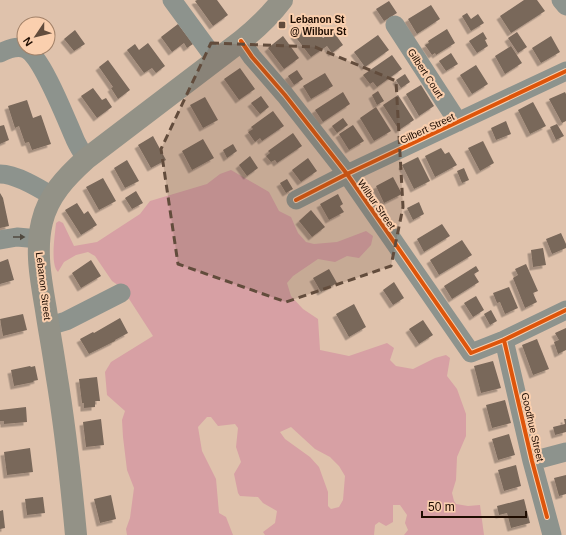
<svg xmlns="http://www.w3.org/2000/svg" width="566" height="535" viewBox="0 0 566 535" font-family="Arial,sans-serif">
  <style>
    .green { fill: #d7a0a4; fill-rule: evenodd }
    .building { fill: #79675a; filter: url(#shadow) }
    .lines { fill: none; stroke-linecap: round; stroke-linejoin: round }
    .minor { stroke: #8d938d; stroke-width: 19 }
    .major { stroke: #939287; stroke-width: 22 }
    .cycleway-casing { stroke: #facfae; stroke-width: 6 }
    .cycleway { stroke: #de550b; stroke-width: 4 }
    .oneway { fill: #50493f }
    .marked { fill: #624c3c; fill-opacity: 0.2; stroke: #624c3c; stroke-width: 3; stroke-dasharray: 8 5; stroke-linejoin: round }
    .poi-dot { fill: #624c3c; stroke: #facfae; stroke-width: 1.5 }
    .labels { text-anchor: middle; stroke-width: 4; stroke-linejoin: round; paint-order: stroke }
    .poi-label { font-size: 10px; font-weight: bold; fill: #1e0c00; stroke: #facfae; text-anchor: start }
    .street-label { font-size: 10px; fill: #1e0c00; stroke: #facfae }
  </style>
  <defs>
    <filter id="shadow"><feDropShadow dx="-3.5" dy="3.5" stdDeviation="0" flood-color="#0004"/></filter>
  </defs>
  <rect width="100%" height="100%" fill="#dfc2ac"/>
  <path class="green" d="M231 170 269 192 279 211 291 217 298 233 306 242 314 244 337 242 366 231 373 236 371 245 359 258 347 256 335 262 318 259 293 276 287 283 291 296 303 309 318 319 320 350 349 356 387 343 394 348 390 360 396 366 413 369 435 358 446 355 450 358 447 376 457 389 466 414V436L457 457 456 480 452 493 454 501 456 504 468 506 480 505 484 535H404L408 530 405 523 407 515 400 505H393V522L386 526 379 522 375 525 374 535H265L263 532 275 523 277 511 263 503 258 497 240 496 238 493 234 474 241 462 236 447 238 428 235 424 218 426 211 417H207L198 427 202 451 216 479 219 513 226 517 233 535H127L126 529 130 518 134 488 127 470 123 437 122 420 125 411 107 395 105 372 111 362 153 336 122 288 112 281 95 256 88 252 76 255 64 262 58 272C50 264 55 235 56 223L59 221 63 223 74 246 97 242 140 214 150 201 207 184 220 174ZM291 427 315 449 330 457 339 466 345 476 343 500 339 507 331 509 328 506V492L319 467 310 457 285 439 280 432Z"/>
  <path class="building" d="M197 0H217L228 15 213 26 195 1Z
    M524 0H537L545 11 511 33 500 16Z
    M389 1 397 13 384 21 376 9Z
    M431 5 440 19 417 34 408 19Z
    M467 13 471 19 478 14 484 23 471 31 462 16Z
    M310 22 323 38 333 31 343 45 332 53 327 46 311 57 294 35Z
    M178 24 193 44 187 48 184 43 172 52 161 37Z
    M447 29 455 43 436 55 435 53 432 55 425 45 429 43 428 41Z
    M75 30 85 44 74 51 64 39Z
    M483 32 487 39 485 40 488 46 477 53 469 41Z
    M517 32 527 47 518 53 508 38Z
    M378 35 389 50 365 67 354 52Z
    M283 36 299 58 284 69 268 48Z
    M551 36 560 52 541 63 532 48Z
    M148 43 165 66 156 73 152 68 144 73 127 50 135 44 139 50Z
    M511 46 522 63 505 74 495 56Z
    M451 53 458 64 446 71 439 61Z
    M392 55 402 69 377 87 373 82 370 84 363 75Z
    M108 60 130 90 118 99 111 88 113 87 99 67Z
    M476 65 488 84 472 94 460 75Z
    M240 68 255 89 239 100 224 79Z
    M297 70 303 79 294 85 288 76Z
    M325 73 333 86 311 99 303 86Z
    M405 74 410 82 401 88 396 80Z
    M421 85 434 106 419 116 406 94Z
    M93 88 102 100 106 98 112 107 97 118 81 96Z
    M378 91 384 101 377 105 372 95Z
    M343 92 350 104 323 122 315 110Z
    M565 92 566 94V121L562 123 549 99Z
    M398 95 414 120 399 130 383 105Z
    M261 96 269 107 260 114 251 103Z
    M205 97 218 120 203 128 190 105Z
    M27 100 33 118 41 115 51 144 32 150 29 142 25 143 19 126 15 128 8 106Z
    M533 102 546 126 530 134 518 110Z
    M376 107 391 131 374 141 360 118Z
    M273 111 284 126 262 141 260 138 255 142 248 132 253 129 251 127Z
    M343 118 348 125 337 133 332 126Z
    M506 121 511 134 496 140 491 128Z
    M557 124 564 136 556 140 550 127Z
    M4 125 9 140 0 144V126Z
    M353 125 364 141 349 150 339 134Z
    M293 133 302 146 277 163 275 160 271 162 266 156 270 153 268 151Z
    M153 136 166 160 151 168 138 145Z
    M203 139 214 158 192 170 182 151Z
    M483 141 494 163 480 171 468 148Z
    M233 144 237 151 227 158 223 150Z
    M441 148 445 154 449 152 457 165 435 177 425 156Z
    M250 156 258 168 247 176 239 165Z
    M418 157 430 181 414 189 402 165Z
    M308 158 317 171 301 182 292 170Z
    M127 160 139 181 125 188 114 168Z
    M464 168 469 180 462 183 457 171Z
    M393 177 402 194 384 203 376 186Z
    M103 178 116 201 99 210 86 187Z
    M287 179 293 189 286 193 280 183Z
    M136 191 143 203 132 209 125 198Z
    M0 193 3 198 9 226 0 228Z
    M338 194 343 204 340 206 344 212 329 220 320 204Z
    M419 202 424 214 413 220 407 208Z
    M77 203 84 214 88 211 97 225 81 235 65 210Z
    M311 210 325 227 312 237 299 221Z
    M442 224 450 236 424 252 417 239Z
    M561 233 566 244V248L552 254 546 239Z
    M462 240 472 255 439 275 430 260Z
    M543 248 546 265 533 267 531 250Z
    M8 259 14 280 0 284V262Z
    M91 260 101 276 81 288 72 273Z
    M526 264 538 291 533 293 537 302 525 308 513 278 518 275 515 269Z
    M476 266 479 271 474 274 479 282 452 299 444 286Z
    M329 269 337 283 321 292 313 278Z
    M394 282 404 298 393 305 383 290Z
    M509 287 518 308 505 314 500 302 497 303 493 293Z
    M476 296 484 310 473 317 464 303Z
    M354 304 366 327 349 337 336 314Z
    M491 310 497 321 490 325 484 314Z
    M23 314 27 330 3 336 0 319Z
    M120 318 128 333 115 340V341L89 354 80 339 93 332 94 333Z
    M423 320 433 335 419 344 409 329Z
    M566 328V350L558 354 554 342 559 340 555 333Z
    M537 339 549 369 533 375 522 345Z
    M493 361 501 388 481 393 474 366Z
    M30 366 31 367 35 366 38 380 33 381 34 382 14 386 11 370Z
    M97 377 100 401H95V407L84 408V403H82L79 379Z
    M505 400 511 423 492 428 486 405Z
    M26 407 27 422 4 424V421H0V410Z
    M101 419 104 445 86 447 83 422Z
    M564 419H566V432L555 435 553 427 565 424Z
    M509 434 515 455 498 460 492 439Z
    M30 448 33 472 7 475 4 452Z
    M516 465 521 486 504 491 498 470Z
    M566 475V494L559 496 554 478Z
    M111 495 116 519 100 523 94 499Z
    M43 497 45 513 27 515 25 499Z
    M524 499 530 523 511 528 507 513 499 515 497 506Z
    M3 510 5 528 0 529V511Z"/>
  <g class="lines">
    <path class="minor" d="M172 0 216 60
      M561 0 566 6
      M395 25 458 122
      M241 41 252 57 285 95 347 174 471 353 504 340 566 310
      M0 53C8 49 17 45 26 49 42 57 66 119 74 137 77 145 82 152 86 159
      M0 174C16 174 39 188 52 196
      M296 200 347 174 566 71
      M0 240 17 237 39 239
      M49 326 66 321 121 293
      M504 340 532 461 552 535
      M532 461 566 452"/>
    <path class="major" d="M76 535C71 481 65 426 56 372 53 351 49 330 46 310 41 281 35 251 42 222 48 196 66 177 86 159L241 41C256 29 270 16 282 0"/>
    <g class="cycleway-casing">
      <path id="cycleway" d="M241 41 252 57 285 95 347 174 471 353 504 340 566 310
        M296 200 347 174 566 71
        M504 340 532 461 547 517"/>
    </g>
    <use href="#cycleway" class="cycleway"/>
  </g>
  <defs><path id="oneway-solid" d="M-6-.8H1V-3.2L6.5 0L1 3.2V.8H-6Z"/></defs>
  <use class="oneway" href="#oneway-solid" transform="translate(19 237)"/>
  <path class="marked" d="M211 43 315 47 396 81 403 207 391 266 286 302 178 264 161 149Z"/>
  <rect class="poi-dot" x="278" y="21" width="8" height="8" rx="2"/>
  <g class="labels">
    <g class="poi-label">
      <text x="290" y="23">Lebanon St<tspan x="290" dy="12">@ Wilbur St</tspan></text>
    </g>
    <g class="street-label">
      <text transform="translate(426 73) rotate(57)" y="4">Gilbert Court</text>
      <text transform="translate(427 128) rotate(-25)" y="4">Gilbert Street</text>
      <text transform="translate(377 204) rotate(55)" y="4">Wilbur Street</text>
      <text transform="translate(44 286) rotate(83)" y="4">Lebanon Street</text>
      <text transform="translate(533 427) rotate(77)" y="4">Goodhue Street</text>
    </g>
  </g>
  <g transform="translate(36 36) rotate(235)"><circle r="19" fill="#facfae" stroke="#a28168"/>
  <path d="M0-3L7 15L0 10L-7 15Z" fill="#624c3c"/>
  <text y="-6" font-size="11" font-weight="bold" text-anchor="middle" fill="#1e0c00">N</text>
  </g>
  <path d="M422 511v6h104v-6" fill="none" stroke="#1e0c00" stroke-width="2"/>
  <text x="428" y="511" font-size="12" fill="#1e0c00" stroke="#facfae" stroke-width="3" paint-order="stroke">50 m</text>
</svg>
